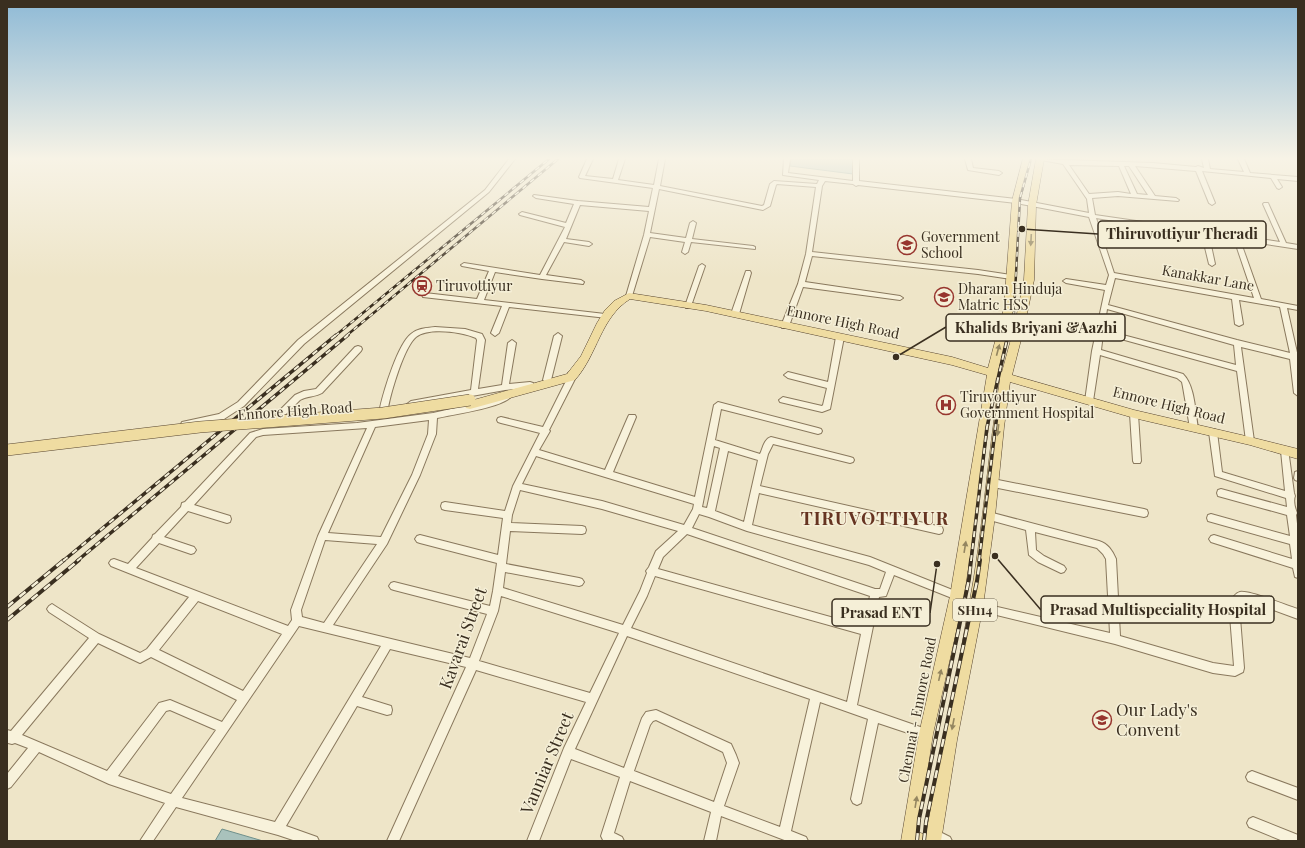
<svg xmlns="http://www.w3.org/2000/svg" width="1305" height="848" viewBox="0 0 1305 848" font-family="'Playfair Display',serif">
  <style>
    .water { fill: #a9c2bc; stroke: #6f908b }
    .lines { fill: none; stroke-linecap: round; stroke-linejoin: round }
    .minor-casing { stroke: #89785d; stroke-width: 2 }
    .major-casing { stroke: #584631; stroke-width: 1 }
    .minor { fill: #f8f2db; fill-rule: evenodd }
    .major { fill: #efdca1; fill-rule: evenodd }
    .rail-far2-casing { stroke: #3a2f20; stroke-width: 2.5 }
    .rail-far1-casing { stroke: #3a2f20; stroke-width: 3.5 }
    .rail-casing { stroke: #3a2f20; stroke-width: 4 }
    .rail-far2 { stroke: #f5efd7; stroke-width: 1.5; stroke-dasharray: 5; stroke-linecap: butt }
    .rail-far1 { stroke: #f5efd7; stroke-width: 2; stroke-dasharray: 6; stroke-linecap: butt }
    .rail { stroke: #f5efd7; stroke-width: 2.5; stroke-dasharray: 8; stroke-linecap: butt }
    .major-bridge-casing { stroke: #584631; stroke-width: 12; stroke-linecap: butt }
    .major-bridge { stroke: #efdca1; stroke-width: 11 }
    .oneway { fill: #948660 }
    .labels { text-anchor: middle; stroke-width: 3; stroke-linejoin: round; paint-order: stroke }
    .shield { fill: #f5efd7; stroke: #726957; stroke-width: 1 }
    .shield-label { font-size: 13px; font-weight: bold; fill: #3a2f20 }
    .poi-label { font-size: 14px; fill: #3a2f20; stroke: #f5efd7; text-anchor: start }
    .street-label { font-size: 14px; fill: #3a2f20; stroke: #f5efd7 }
    .near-street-label { font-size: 17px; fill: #3a2f20; stroke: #f5efd7 }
    .near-poi-label { font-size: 17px; fill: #3a2f20; stroke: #f5efd7; text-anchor: start }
    .district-label { font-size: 18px; font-weight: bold; letter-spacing: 1px; fill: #663421; stroke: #f5efd7 }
    .leader { fill: none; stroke: #3a2f20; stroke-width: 1.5 }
    .callout-dot { fill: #3a2f20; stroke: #f5efd7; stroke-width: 1.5 }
    .callout { fill: #f5efd7; stroke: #3a2f20; stroke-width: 1.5 }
    .callout-label { font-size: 15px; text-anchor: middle; font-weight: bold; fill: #3a2f20 }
  </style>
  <rect width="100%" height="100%" fill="#eee5c8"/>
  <path class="water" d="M791 159H853V174L790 166Z
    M222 829 263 841H215Z"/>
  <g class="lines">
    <g class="minor-casing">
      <path id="minor" d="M509 159H515L489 192 304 344 244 406 224 419 185 427 182 426 181 424 182 422 219 414 238 402 298 340 485 190Z
        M587 159H593L585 176 613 179 619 159H625L618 180 654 185 659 159H665L660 186 762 206 764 205 770 184 774 181 817 184 819 180 783 175 784 159H790L788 173 853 181V159H859V181L1016 199 1089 213 1087 199 1063 164 1036 159 1153 163 1196 167 1198 166 1204 168 1202 159H1208L1210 169 1244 172 1238 159H1244L1250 173 1298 177V181L1277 179 1282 187 1279 189 1277 188 1271 178 1202 171 1215 203 1212 205 1209 203 1196 171 1135 166 1155 196 1176 198 1179 200 1178 201 1118 196 1092 198 1095 215 1280 242 1263 204 1264 203H1268L1286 243 1298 245V249L1240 240 1261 299 1298 306V310L1287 308 1298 357V396L1294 393 1290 359 1241 347 1254 441 1253 443H1247L1246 441 1237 371 1103 334 1101 350 1183 374C1195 386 1195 411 1198 428L1197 430H1191L1190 428 1183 387 1182 382 1177 378 1100 355 1093 401 1092 403H1086L1085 401 1092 351 1105 290 1066 283 1063 281 1066 279 1106 285 1109 275 1089 217 1016 203 858 185 856 186 853 184 825 181 822 186 812 252 978 270 1011 275 1014 277 1011 279 978 274 812 256 805 282 900 296 903 298 900 300 803 287 789 326 788 328H782L781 326 798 284 806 254 816 187 777 184 776 185 770 206 763 210 659 189 650 233 686 238 690 223 693 221 696 223 692 239 753 246 755 247V249L691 242 688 252 685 254 682 252 685 242 650 237 632 296 629 298 626 296 644 235 649 211 580 205 566 239 589 242 592 244 589 246 564 242 546 275 581 280 584 282 583 284 542 279 495 272 484 300 605 314 609 316 607 318 509 307 499 333 495 336 491 333 502 306 423 297 422 295 425 293 477 299 489 271 462 266 461 265 464 263 540 275 565 227 520 215 519 214 522 212 566 223 574 204 536 198 533 196 534 195 578 201 649 207 653 188 580 178 579 177ZM1069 165 1119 166 1131 194 1118 192 1089 194ZM1124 166H1129L1148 195 1137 194ZM1096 218 1202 235 1209 264 1212 266 1215 264 1209 236 1234 239 1254 298 1114 273ZM1115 278 1232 299 1235 324 1239 326 1243 324 1239 300 1280 307 1290 353 1237 340 1108 305ZM1107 309 1234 345 1236 365 1104 330Z
        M965 159H971L973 168 999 171 1002 173 999 175 968 170Z
        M702 264 705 266 691 306 688 308H686L685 306 699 266Z
        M746 271H750L751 273 739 314 735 316 731 314Z
        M435 327 465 329 482 334 485 340 478 389 502 385 508 343 512 340 516 343 509 384 530 382 533 383 534 385 533 387 505 390 411 407 408 406 407 404 411 401 471 390 477 340 476 338C462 332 429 327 416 337 404 347 391 392 388 408L387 410H381L380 408C384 390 398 344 411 334 418 328 427 328 435 327Z
        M558 333 562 336 551 380 547 383 543 380 554 336Z
        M840 334 844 337 830 409 822 412 780 402 779 400 783 397 822 406 823 405 827 388 788 378 784 375 788 372 828 382 836 337Z
        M358 346 361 347 362 349 361 351 322 393C315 397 307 396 300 400L275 425H269L268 423 269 421 295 395 304 391 316 389 355 347Z
        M572 370 575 371 577 375 549 430 550 431 539 450 605 470 628 417 629 415H635L636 417 613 472 695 497 714 405 718 402 818 428 821 429 822 431 821 433 818 434 721 409 715 440 760 454C763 448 764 439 771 437L850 457 853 458 854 460 853 462 850 463 773 444 768 454 760 486 942 527 943 530 942 533 939 534 759 493 752 525 870 557 960 593 962 596 960 599 957 600 894 575 886 596 879 597 857 705 926 729 930 730 931 734 930 738 926 739 878 723 861 803 857 805 853 803 851 799 868 719 820 702 791 831 806 837 808 841H787L721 816 716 841H704L711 812 630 781 614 833 622 837 624 841H605L603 840 601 836 620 777 571 759 539 841H527L564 748 586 702 476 670 399 841H387L466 667 390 649 362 697 391 706 392 710 391 714 387 715 357 706 286 826 317 837 319 841H296L278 835 176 807 153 841H140L165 803 109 784 39 752 11 787 7 789V774L28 748 15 743 12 744 8 743 7 730 11 731 89 638 49 612 47 609 49 606 52 604 55 606 99 634 140 653 147 649 189 597 111 566 109 563 111 560 114 559 128 564 152 538 153 535 155 534 181 507 182 503 185 502 250 433 263 429 357 423 433 413 496 399 506 393H512L513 395C503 408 454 414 437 418L436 434 420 475 387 544 333 625 470 658 487 614 394 590 391 589 389 586 391 583 394 582 490 606 493 591 497 563 420 543 417 542 415 539 417 536 420 535 498 555 503 518 445 510 442 509 441 506 442 503 445 502 505 511 513 486 540 433 501 423 498 422 497 420 498 418 501 417 543 427 569 375 568 373ZM429 420 428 434 412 475 381 537 328 533 375 427ZM367 428 318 536 291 610 292 620 288 626 136 568 159 543 191 554 194 553 196 550 194 547 164 537 188 511 227 523 230 522 231 519 230 516 194 505 256 437 263 435ZM714 446 720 448 707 508 702 507ZM728 451 758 460 744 522 715 511ZM536 456 694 504 693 509 684 525 602 501 522 484ZM520 490 602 509 678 531 656 551 649 567 646 571 647 573 640 591 623 625 503 588 505 572 579 586 582 585 584 582 582 579 579 578 506 564 510 531 582 534 585 533 586 530 585 527 582 526 511 523 512 515ZM699 514 709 517 747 531 869 565 886 572 880 589H875L692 528ZM687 534 870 596 863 626 658 569 663 557ZM325 540 377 544 324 623 302 617 301 610ZM655 576 861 634 847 702 631 628 647 596ZM501 596 619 633 590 693 479 661 498 611ZM198 601 282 634 243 691 159 650ZM299 626 381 646 275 822 182 798ZM627 636 810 699 780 827 724 806 739 763 736 755 731 744 656 710 646 712 642 718 624 768 575 749ZM98 643 140 663 151 657 237 700 222 722 170 700 159 703 107 771 22 735ZM170 710 216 730 171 794 118 776 166 711ZM656 720 723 752 727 763 714 802 634 771 650 725 653 721Z
        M1134 411 1138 414 1141 461 1140 463H1134L1133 461 1130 414Z
        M1213 429 1216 430 1217 432 1222 472 1285 491 1281 451 1282 449H1288L1294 493 1295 496C1293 501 1295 508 1297 513L1296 515 1298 532V578L1295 577 1293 568 1211 542 1209 539 1211 536 1214 535 1292 559 1290 544 1208 521 1207 518 1208 515 1211 514 1290 536 1287 515 1218 496 1217 493 1218 490 1221 489 1287 507 1286 498 1215 476 1209 432 1210 430Z
        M1298 471V481L1295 480 1294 478 1295 472Z
        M993 479 1144 509 1147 510 1148 513 1147 516 1144 517 993 487 990 485 989 483 990 481Z
        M989 512 1099 541C1108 544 1112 550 1116 559L1120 636 1213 663 1234 666 1229 603C1231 599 1236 593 1240 592 1250 590 1287 606 1298 609V619L1252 602 1243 601 1239 605 1244 668 1243 672 1235 676 1213 673 1115 644 976 610 973 609 971 606 973 603 976 602 1110 633 1106 559 1103 554 1097 548 1035 532 1036 550 1044 556 1064 566 1066 569 1064 572 1061 573 1038 562 1029 555 1026 530 986 519 985 516 986 513Z
        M1252 771 1298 788V800L1248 781 1246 777 1248 773Z
        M1253 817 1298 835V841H1283L1249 827 1247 823 1249 819Z
        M934 829 950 837 952 841H934L930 839 928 835 930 831Z"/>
    </g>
    <g class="major-casing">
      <path id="major" d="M1023 159H1031L1020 201 1014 308 998 371 1002 372 1014 328 1024 280 1028 205 1036 159H1044L1036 205 1034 280 1024 328 1012 375 1134 410 1250 437 1298 449V459L1250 445 1134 418 1010 382 1004 427 995 516 983 606 957 740 941 841H901L919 734 950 596 987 375 952 365 706 311 630 299C600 318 598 354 575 380L470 409 466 408 465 405 466 402 470 401 567 374 581 356 597 323 605 310 614 301 629 293 706 305 952 357 988 368 1004 308 1012 201ZM996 378 1000 379C988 454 983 531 969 606 956 683 939 759 926 835L918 832 933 734 964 596Z"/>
    </g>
    <use href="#minor" class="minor"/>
    <use href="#major" class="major"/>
    <g class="rail-far2-casing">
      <path id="rail-far2" d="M335 336 549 159
        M346 336 558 159
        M1008 336 1014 312 1020 198 1031 159"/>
    </g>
    <g class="rail-far1-casing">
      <path id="rail-far1" d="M63 561 336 335
        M77 561 348 335
        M971 561 987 427 1008 335
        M979 561 999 398"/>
    </g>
    <g class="rail-casing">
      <path id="rail" d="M7 607 64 560
        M7 620 79 560
        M917 841 919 819 969 579 971 560
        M924 841 926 822 977 581 980 560"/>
    </g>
    <use href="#rail-far2" class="rail-far2"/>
    <use href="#rail-far1" class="rail-far1"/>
    <use href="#rail" class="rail"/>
    <g class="major-bridge-casing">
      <path id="major-bridge" d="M7 450 200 427 383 413 470 400"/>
    </g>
    <use href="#major-bridge" class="major-bridge"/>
  </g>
  <defs><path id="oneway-solid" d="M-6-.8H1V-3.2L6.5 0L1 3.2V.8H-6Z"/></defs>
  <g class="oneway">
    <use href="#oneway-solid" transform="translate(1031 240) rotate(93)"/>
    <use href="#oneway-solid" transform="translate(998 350) rotate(-75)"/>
    <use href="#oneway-solid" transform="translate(998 430) rotate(97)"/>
    <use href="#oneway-solid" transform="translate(965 547) rotate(-81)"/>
    <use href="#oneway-solid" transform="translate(940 675) rotate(-77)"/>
    <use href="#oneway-solid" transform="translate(953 724) rotate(101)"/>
    <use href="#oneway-solid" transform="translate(916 802) rotate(-81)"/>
  </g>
  <linearGradient id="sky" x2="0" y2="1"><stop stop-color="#8fbad6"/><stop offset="0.57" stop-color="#f7f3e6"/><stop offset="1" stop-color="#f7f3e6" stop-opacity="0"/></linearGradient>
  <rect width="1305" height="278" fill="url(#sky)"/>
  <defs>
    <g id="school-ring" transform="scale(1)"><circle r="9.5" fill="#f5efd7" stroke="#97352e" stroke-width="1.5"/><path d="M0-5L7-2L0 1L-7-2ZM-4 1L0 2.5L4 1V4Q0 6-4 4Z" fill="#97352e"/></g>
    <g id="station-ring" transform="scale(1)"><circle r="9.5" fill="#f5efd7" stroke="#97352e" stroke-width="1.5"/><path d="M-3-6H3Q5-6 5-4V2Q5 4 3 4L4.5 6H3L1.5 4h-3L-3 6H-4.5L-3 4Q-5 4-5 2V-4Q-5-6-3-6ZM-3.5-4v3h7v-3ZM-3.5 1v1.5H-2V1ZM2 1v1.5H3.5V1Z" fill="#97352e"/></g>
    <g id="hospital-ring" transform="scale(1)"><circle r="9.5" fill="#f5efd7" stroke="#97352e" stroke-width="1.5"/><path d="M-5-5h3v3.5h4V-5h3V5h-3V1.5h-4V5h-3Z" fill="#97352e"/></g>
  </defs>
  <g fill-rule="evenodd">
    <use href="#school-ring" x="907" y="245"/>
    <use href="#station-ring" x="422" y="286"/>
    <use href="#school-ring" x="944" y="297"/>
    <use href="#hospital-ring" x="946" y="405"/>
    <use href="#school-ring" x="1102" y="720"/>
  </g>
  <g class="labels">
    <rect class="shield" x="953" y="599" width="44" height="22" rx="3"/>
    <g class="shield-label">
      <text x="975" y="615">SH114</text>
    </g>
    <g class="poi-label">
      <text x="921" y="242">Government<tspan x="921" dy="16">School</tspan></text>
      <text x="436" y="291">Tiruvottiyur</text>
      <text x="958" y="294">Dharam Hinduja<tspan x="958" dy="16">Matric HSS</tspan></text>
      <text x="960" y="402">Tiruvottiyur<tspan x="960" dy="16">Government Hospital</tspan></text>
    </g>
    <g class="street-label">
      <text transform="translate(1208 278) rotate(10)" y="5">Kanakkar Lane</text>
      <text transform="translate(843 322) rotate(12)" y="5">Ennore High Road</text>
      <text transform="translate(1169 405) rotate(14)" y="5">Ennore High Road</text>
      <text transform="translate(295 411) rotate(-4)" y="5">Ennore High Road</text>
      <text transform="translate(917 710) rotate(-79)" y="5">Chennai - Ennore Road</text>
    </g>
    <g class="near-street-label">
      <text transform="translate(463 638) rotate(-70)" y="6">Kavarai Street</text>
      <text transform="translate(547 763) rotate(-67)" y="6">Vanniar Street</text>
    </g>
    <g class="near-poi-label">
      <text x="1116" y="716">Our Lady's<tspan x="1116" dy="20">Convent</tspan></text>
    </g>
    <g class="district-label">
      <text x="875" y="525">TIRUVOTTIYUR</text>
    </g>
  </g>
  <path class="leader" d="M1022 229L1098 234M896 357L946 327M995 556L1041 610M937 564L930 613"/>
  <g class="callout-dot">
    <circle cx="1022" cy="229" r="4"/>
    <circle cx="896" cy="357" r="4"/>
    <circle cx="995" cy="556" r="4"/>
    <circle cx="937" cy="564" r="4"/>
  </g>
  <g class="callout">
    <rect x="1098" y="221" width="168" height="27" rx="4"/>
    <rect x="946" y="314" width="179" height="27" rx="4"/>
    <rect x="1041" y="596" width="233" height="27" rx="4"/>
    <rect x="832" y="599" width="98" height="27" rx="4"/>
  </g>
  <g class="callout-label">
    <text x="1182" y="239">Thiruvottiyur Theradi</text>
    <text x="1036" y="333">Khalids Briyani &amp;Aazhi</text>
    <text x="1158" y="615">Prasad Multispeciality Hospital</text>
    <text x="881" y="618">Prasad ENT</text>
  </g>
  <rect width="1305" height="848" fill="none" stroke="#3a2f20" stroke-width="16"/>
</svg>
